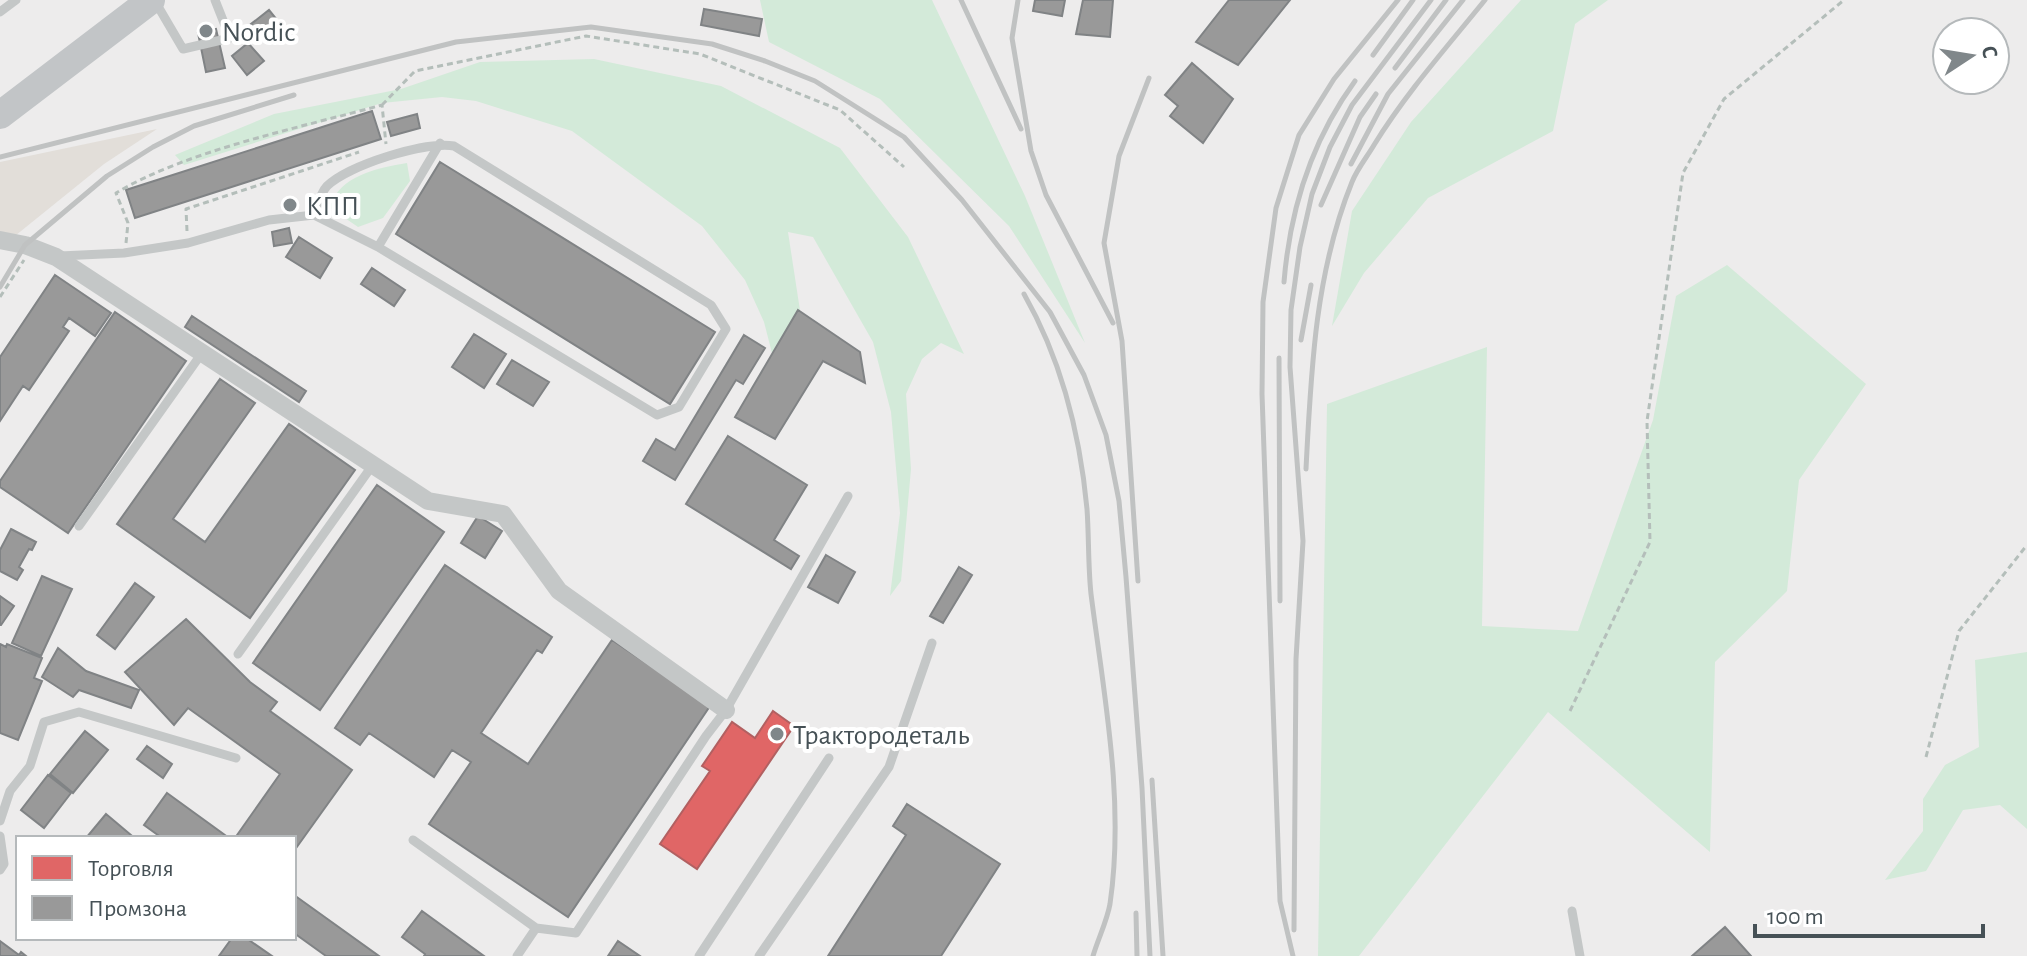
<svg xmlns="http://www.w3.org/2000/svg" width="2027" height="956" viewBox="0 0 2027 956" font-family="'Alegreya Sans',sans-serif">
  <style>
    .commercial { fill: #e2ded9 }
    .green { fill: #d3ead9 }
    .shops { fill: #e06666; stroke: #b26061; stroke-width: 2 }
    .industry { fill: #999; stroke: #808385; stroke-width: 2 }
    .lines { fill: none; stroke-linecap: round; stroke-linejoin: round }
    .path { stroke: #b4beba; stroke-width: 3; stroke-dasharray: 6 4; stroke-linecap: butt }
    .lane { stroke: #c4c7c7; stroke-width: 9 }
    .street { stroke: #c4c7c7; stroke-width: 18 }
    .primary { stroke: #c2c5c7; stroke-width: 28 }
    .rail { stroke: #c0c2c2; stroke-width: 5 }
    .poi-dot { fill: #80878a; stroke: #fff; stroke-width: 3 }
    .labels { text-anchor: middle; stroke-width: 8; stroke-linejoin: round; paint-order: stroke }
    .poi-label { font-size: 28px; fill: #465156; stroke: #fff; text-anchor: start }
  </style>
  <rect width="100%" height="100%" fill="#edecec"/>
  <path class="commercial" d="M157 129 104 164 0 248V162Z"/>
  <path class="green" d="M760 0H932L1025 196 1085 343 1009 226 880 99 769 42Z
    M1521 0H1608L1575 24 1553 131 1428 198 1364 273 1332 326 1352 211 1411 122Z
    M594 59 721 86 840 148 908 237 964 354 941 343 922 359 906 394 911 469 901 581 890 596 900 513 891 412 873 342 813 237 788 232 801 317 773 357 764 322 745 280 702 226 572 131 476 101 442 97 382 103 184 165 175 155 274 114 401 89 480 62Z
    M407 163 410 181 383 218 358 227 329 207C341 175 377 168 407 163Z
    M1727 265 1866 384 1799 480 1787 591 1715 662 1710 852 1548 712 1359 956H1318L1327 404 1487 347 1482 626 1578 631 1653 420 1676 296Z
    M2027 652V829L2000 805 1963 810 1926 871 1885 880 1923 831V799L1945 765 1979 747 1975 660Z"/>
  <path class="shops" d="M773 711 794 726 697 869 660 844 710 771 702 766 732 722 755 738Z"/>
  <path class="industry" d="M1035 0H1065L1062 16 1033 11Z
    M1083 0H1113L1110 37 1076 34Z
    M1229 0H1290L1238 65 1196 42Z
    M704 9 762 19 759 36 701 25Z
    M269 10 278 21 260 35 251 24Z
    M216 29 225 68 206 72 198 33Z
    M248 43 264 61 247 75 232 56Z
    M1192 63 1233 99 1203 143 1170 116 1178 106 1165 95Z
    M372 111 381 139 135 218 126 190Z
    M417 114 420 128 391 136 387 122Z
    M440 162 715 332 670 404 396 234Z
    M295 200 296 209 284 210 283 202Z
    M289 228 292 243 274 246 272 232Z
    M299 237 332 258 320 278 286 257Z
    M372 268 405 290 394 306 361 284Z
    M55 275 111 313 95 336 69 318 63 327 69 331 29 390 23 386 0 421V357Z
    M798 310 860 352 865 383 823 361 775 439 735 417Z
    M115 312 186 361 68 533 0 487V481Z
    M192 316 306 391 299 402 185 327Z
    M474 334 506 354 484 388 452 367Z
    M744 335 765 348 743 384 736 380 675 480 643 461 656 439 675 450Z
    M512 360 549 382 533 406 497 384Z
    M220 379 255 403 173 519 205 542 289 424 355 470 250 618 117 524Z
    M728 436 807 485 774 540 799 556 791 569 686 504Z
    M377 485 444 532 320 710 253 663Z
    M478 516 502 531 485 558 461 543Z
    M11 529 36 542 32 550 29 549 19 567 23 570 17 580 0 571V550Z
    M826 555 855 572 838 603 808 587Z
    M445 565 552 637 542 653 537 650 481 733 528 764 612 640 710 706 568 917 429 824 471 762 452 750 434 777 369 733 360 745 335 728Z
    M959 567 972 575 943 623 930 616Z
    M42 576 72 589 41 656 12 643Z
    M135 583 154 597 115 649 97 635Z
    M0 596 14 606 1 625H0Z
    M186 619 250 682 277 702 270 711 352 770 294 851V838H235L280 774 188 708 174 725 125 672Z
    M0 644 6 647 7 644 42 658 34 678 42 681 18 740 0 733Z
    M58 648 86 671 139 690 131 708 79 690 73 697 42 677Z
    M85 731 108 750 73 793 50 774Z
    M147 746 172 764 163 778 137 759Z
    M48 775 71 793 44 828 21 810Z
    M167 793 229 838H162L144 825Z
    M907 804 1000 864 941 956H828L906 835 893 826Z
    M106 814 131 835 128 838H86Z
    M294 895 379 956H326L294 933Z
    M422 911 484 956H424L425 954 402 937Z
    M1725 927 1751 956H1692Z
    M232 938H246L272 956H219Z
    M0 941 19 955 21 952 26 956H0Z
    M618 941 640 956H608Z"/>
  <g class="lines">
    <path class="path" d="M382 105 415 71 586 36 700 54 840 110 904 167
      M187 231 186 209 359 152
      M126 243 128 223 116 193C188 150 299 128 382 105L386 144
      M0 297 24 260
      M1570 711 1650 542 1647 421 1683 173 1724 99 1844 0
      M1926 757 1959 631 2027 545"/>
    <path class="lane" d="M156 3 183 49 230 38 215 0
      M0 12 16 0
      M378 247 440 143
      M60 256 124 253 188 243 269 220 314 215 378 247 657 415 679 407 726 329 711 305 454 146C425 141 349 165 327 186 321 192 317 206 314 215
      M79 526 202 353
      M238 654 372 466
      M0 821 10 791 30 766 44 722 79 712 236 758
      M0 836 4 864 0 870
      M413 840 536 928
      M1572 911 1580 956
      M517 956 536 928 576 933 706 736 726 710 848 496
      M699 956 829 758
      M759 956 889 767 932 643"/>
    <path class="street" d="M0 240 25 245 56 257 428 501 503 514 559 591 726 710"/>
    <path class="primary" d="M0 115 151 0"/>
    <path class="rail" d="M961 0 1021 129
      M1018 0 1012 38 1031 151 1046 195 1113 323
      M1373 55 1413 0
      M1395 68 1446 0
      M0 157 456 42 591 27 712 44 765 61 815 81 904 137 962 200 1050 312 1084 375 1106 435 1119 501 1126 577 1142 788 1150 956
      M1351 164 1388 94 1463 0
      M1321 205 1360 117 1376 94
      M1284 282C1290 209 1312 140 1355 81
      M0 287 25 245 107 176 153 147 194 126 294 95
      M1024 294C1061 359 1080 434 1087 509 1089 537 1088 566 1091 594 1104 696 1125 801 1110 904 1107 921 1098 939 1093 956
      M1301 340 1311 285
      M1279 358 1280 601
      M1306 469C1311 371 1315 273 1352 182 1357 169 1367 157 1374 145 1406 93 1447 47 1485 0
      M1138 581 1122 341 1104 243 1119 156 1149 78
      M1152 780 1163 956
      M1136 913 1137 956
      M1294 930 1296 659 1303 541 1290 367 1291 310 1300 247 1312 194 1330 147 1352 105 1431 0
      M1293 956 1280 901 1262 394 1263 302 1276 208 1299 135 1334 79 1398 0"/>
  </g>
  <g class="poi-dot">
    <circle cx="206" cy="31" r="8"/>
    <circle cx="290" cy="205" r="8"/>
    <circle cx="777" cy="734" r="8"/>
  </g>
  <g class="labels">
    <g class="poi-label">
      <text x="222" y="41">Nordic</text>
      <text x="306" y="215">КПП</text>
      <text x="793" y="744">Трактородеталь</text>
    </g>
  </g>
  <rect x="16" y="836" width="280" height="104" fill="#ffffff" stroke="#b5b9bb" stroke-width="2"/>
  <rect x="32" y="856" width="40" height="24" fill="#e06666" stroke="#b5b9bb" stroke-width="2"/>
  <text x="88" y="876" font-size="24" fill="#465156">Торговля</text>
  <rect x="32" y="896" width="40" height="24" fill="#999999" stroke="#b5b9bb" stroke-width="2"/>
  <text x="88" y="916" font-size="24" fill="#465156">Промзона</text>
  <g transform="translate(1971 56) rotate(78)"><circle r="38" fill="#ffffff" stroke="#b5b9bb" stroke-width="2"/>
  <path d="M0-6L14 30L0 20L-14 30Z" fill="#80878a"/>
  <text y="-12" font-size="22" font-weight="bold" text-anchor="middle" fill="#465156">С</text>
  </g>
  <path d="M1755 924v12h228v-12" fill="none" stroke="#465156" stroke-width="4"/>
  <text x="1767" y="924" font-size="24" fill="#465156" stroke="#ffffff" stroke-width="6" paint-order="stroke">100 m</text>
</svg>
